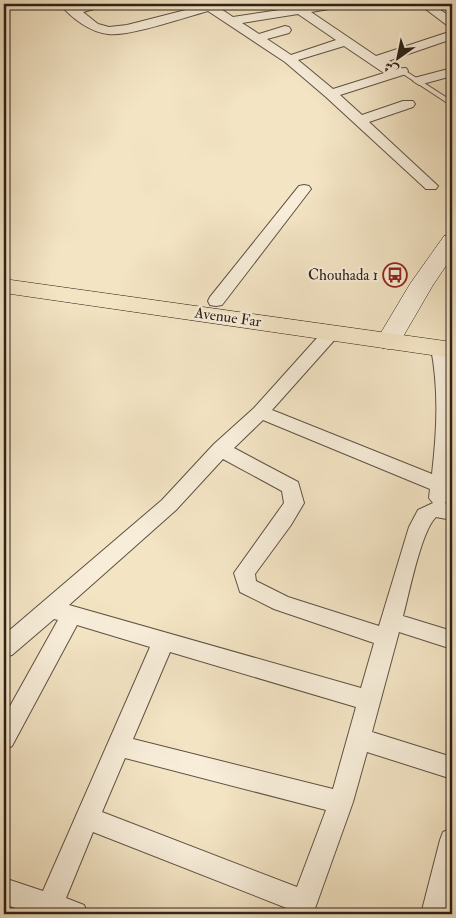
<svg xmlns="http://www.w3.org/2000/svg" width="456" height="918" viewBox="0 0 456 918" font-family="'IM FELL Double Pica',Amiri,serif">
  <style>
    .lines { fill: none; stroke-linecap: round; stroke-linejoin: round }
    .lane-casing { stroke: #5e5243; stroke-width: 2 }
    .street-casing { stroke: #5e5243; stroke-width: 2 }
    .secondary-casing { stroke: #2d2118; stroke-width: 1 }
    .primary-casing { stroke: #2d2118; stroke-width: 1 }
    .lane { fill: #f7edd9; fill-rule: evenodd }
    .street { fill: #f7edd9; fill-rule: evenodd }
    .secondary { fill: #f7edd9; fill-rule: evenodd }
    .primary { fill: #f3e4c4; fill-rule: evenodd }
    .labels { text-anchor: middle; stroke-width: 4.5; stroke-linejoin: round; paint-order: stroke }
    .poi-label { font-size: 15px; fill: #2d2118; stroke: #f7edd9; text-anchor: end }
    .street-label { font-size: 15px; fill: #2d2118; stroke: #f7edd9 }
  </style>
  <rect width="100%" height="100%" fill="#f3e4c4"/>
  <filter id="stains"><feTurbulence type="fractalNoise" baseFrequency=".004" numOctaves="4"/><feColorMatrix values="0 0 0 0 .2 0 0 0 0 .09 0 0 0 0 .02 0 0 0 .5 -.17"/></filter>
  <radialGradient id="worn" r=".72"><stop offset=".6" stop-color="#630" stop-opacity="0"/><stop offset="1" stop-color="#630" stop-opacity=".3"/></radialGradient>
  <g class="lines">
    <g class="lane-casing">
      <path id="lane" d="M380 57H384L452 101V106L380 59Z"/>
    </g>
    <g class="street-casing">
      <path id="street" d="M60 4H73L77 7 88 4H107L105 6 83 12 98 24 109 27 127 25 209 4H241L239 6 221 9 233 17 320 4H347L341 7 311 12 376 56 452 31V39L385 62 395 69 406 68 408 71 406 74 340 95 362 115 403 101H413L415 104 413 107 369 122 438 186 436 189H426L326 97 285 62 208 11C186 17 128 37 108 34 90 32 71 18 60 4ZM298 14 336 40 291 55 267 39 289 33 291 30 289 27 285 26 259 34 242 23ZM344 46 384 73 333 89 298 60Z
        M419 4H432L452 18V26H448Z
        M452 68V76L419 85 413 81 414 78Z
        M304 185 309 186 311 189 222 305 216 306 210 305 208 301 210 297 299 186Z
        M332 327 338 328 340 332 338 336 272 410 432 474C437 431 439 390 431 348L433 344 439 342 445 344C456 361 456 489 445 503L452 506V520L436 517C421 531 409 594 403 616L452 631V649L399 632 372 732 452 757V779L367 752 353 802 313 914H287L289 909 93 832 66 898 84 905 88 914H33L4 904V878L43 891 150 647 77 625 12 746 4 750V717L58 620 54 619 12 655 4 657V635L162 500 214 444 254 408 326 328ZM263 420 430 489 429 498 433 503 418 510 409 527 379 626 288 597 256 581 255 574 291 525 304 503 298 482 234 448ZM223 459 282 491 284 503 234 573 240 592 274 609 374 643 361 688 69 605 176 510ZM170 652 356 707 333 789 133 739ZM125 758 326 810 297 887 102 812Z
        M452 828V892L447 914H421L440 840 443 832Z"/>
    </g>
    <g class="secondary-casing">
      <path id="secondary" d="M452 234V257L433 285 397 347 388 349 379 347 376 341 410 284 444 236Z"/>
    </g>
    <g class="primary-casing">
      <path id="primary" d="M4 279 452 342V358L4 293Z"/>
    </g>
    <use href="#lane" class="lane"/>
    <use href="#street" class="street"/>
    <use href="#secondary" class="secondary"/>
    <use href="#primary" class="primary"/>
  </g>
  <defs>
    <g id="bus-ring" transform="scale(1.25)"><circle r="9.5" fill="#f7edd9" stroke="#8f2418" stroke-width="1.5"/><path d="M-5-6H5V4H4V6H2V4H-2V6H-4V4H-5ZM-3.5-4V0h7V-4ZM-3.5 1.2v1.5H-2V1.2ZM2 1.2v1.5H3.5V1.2Z" fill="#8f2418"/></g>
  </defs>
  <g fill-rule="evenodd">
    <use href="#bus-ring" x="395" y="275"/>
  </g>
  <g class="labels">
    <g class="poi-label">
      <text x="378" y="280">Chouhada 1</text>
    </g>
    <g class="street-label">
      <text transform="translate(228 317) rotate(8)" y="5">Avenue Far</text>
    </g>
  </g>
  <rect width="456" height="918" fill="none" stroke="#f3e4c4" stroke-width="20"/>
  <rect x="5" y="5" width="446" height="908" fill="none" stroke="#2d2118" stroke-width="2.5"/>
  <rect x="10" y="10" width="436" height="898" fill="none" stroke="#2d2118"/>
  <g transform="translate(398 58) rotate(213)" stroke="#f7edd9" stroke-width="4" paint-order="stroke">
  <path d="M0-4L9 19L0 12L-9 19Z" fill="#2d2118"/>
  <text y="-8" font-size="14" font-weight="bold" text-anchor="middle" fill="#2d2118">ش</text>
  </g>
  <rect width="100%" height="100%" filter="url(#stains)"/>
  <rect width="100%" height="100%" fill="url(#worn)"/>
</svg>
